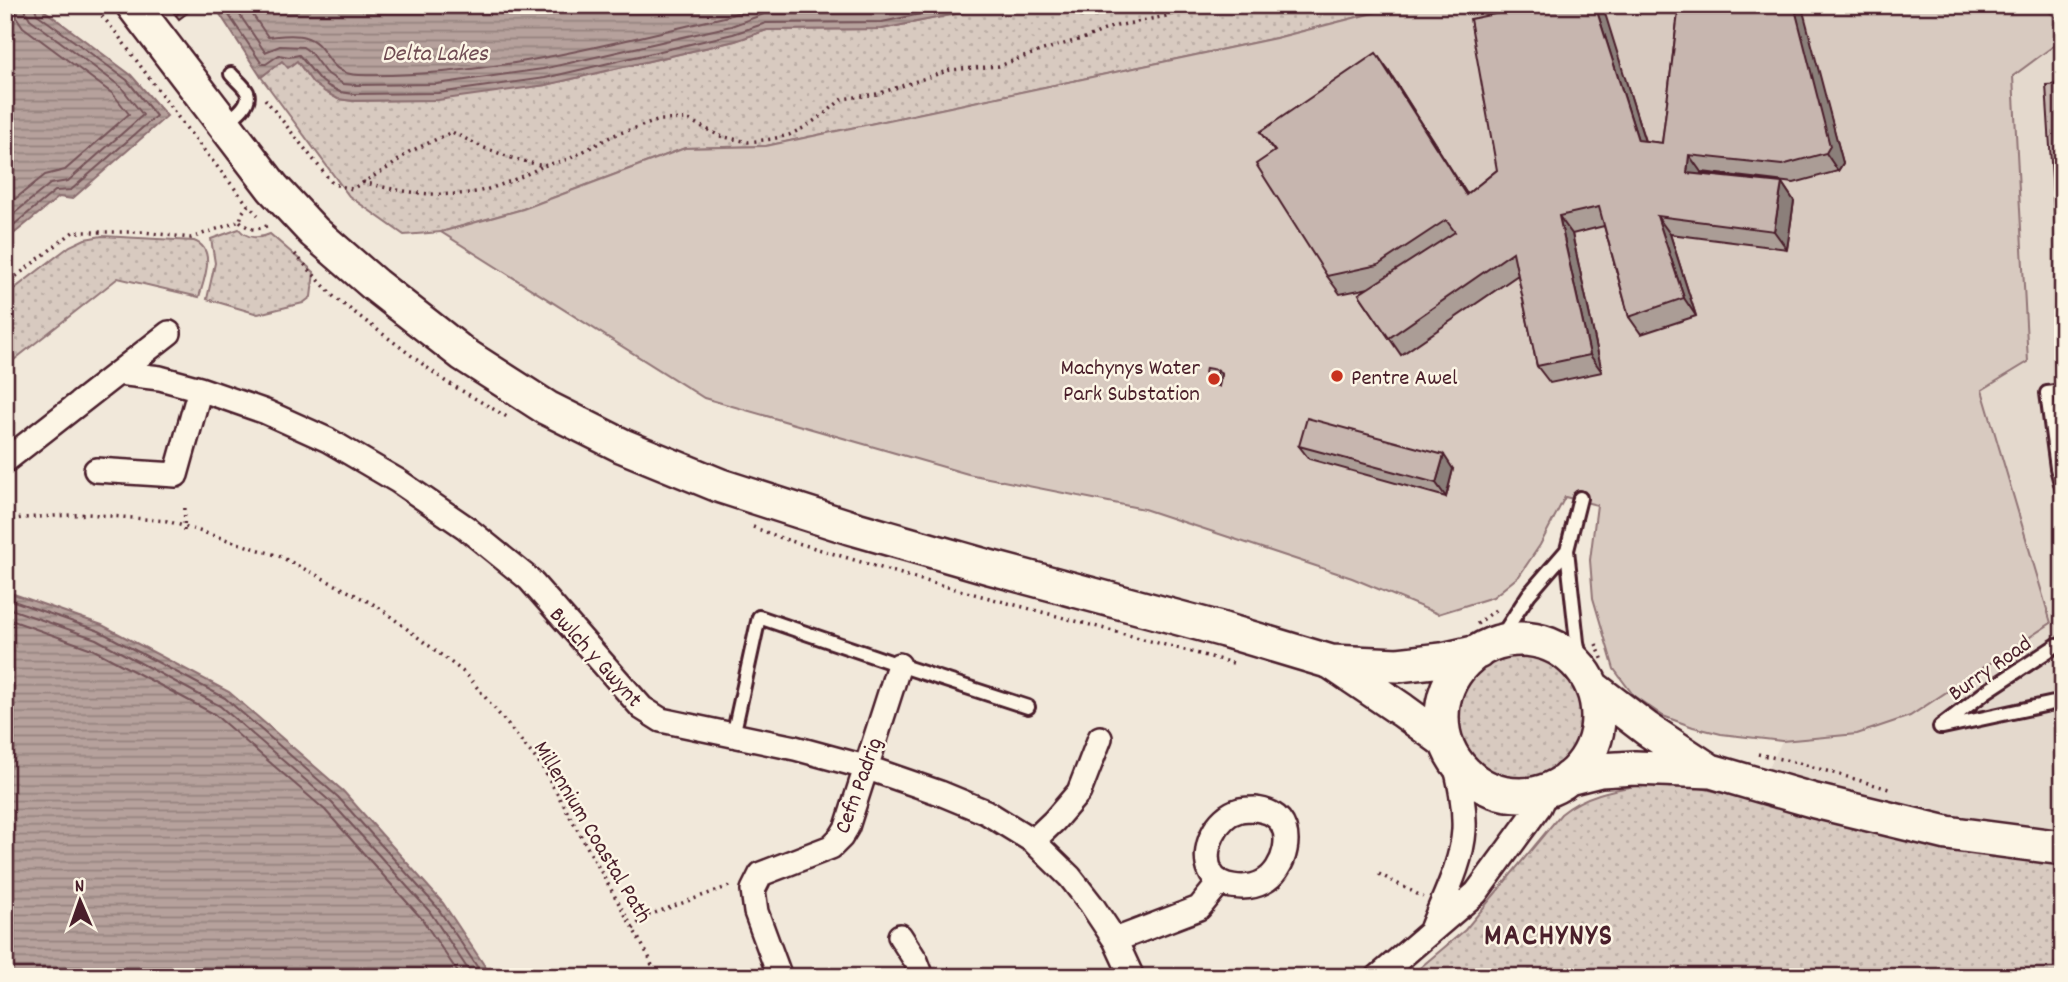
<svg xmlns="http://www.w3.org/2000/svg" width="2068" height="982" viewBox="0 0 2068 982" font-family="Dekko,sans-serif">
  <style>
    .built { fill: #e4d9cd }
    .grass { fill: url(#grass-dots); stroke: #917476; stroke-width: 2 }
    .park { fill: #d8cac0; stroke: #917476; stroke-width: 2 }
    .water { fill: url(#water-rules); stroke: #8b6d6f; stroke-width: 2 }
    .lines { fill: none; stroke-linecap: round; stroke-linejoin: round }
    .shore { stroke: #755358; stroke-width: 2 }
    .lane-casing { stroke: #4a1f2b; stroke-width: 18 }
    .street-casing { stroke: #4a1f2b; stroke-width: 28 }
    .secondary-casing { stroke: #4a1f2b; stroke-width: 38 }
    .path { stroke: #4a1f2b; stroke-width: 3.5; stroke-dasharray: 2 5; stroke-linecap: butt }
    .lane { stroke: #fcf5e5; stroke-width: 12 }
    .street { stroke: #fcf5e5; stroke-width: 23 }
    .secondary { stroke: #fcf5e5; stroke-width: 33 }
    .wall { fill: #ab9d96; stroke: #4a1f2b; stroke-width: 2 }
    .shaded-wall { fill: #8b7f7a; stroke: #4a1f2b; stroke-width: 2 }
    .building { fill: #c7b6af; stroke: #4a1f2b; stroke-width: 2 }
    .poi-dot { fill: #c8321e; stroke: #fcf5e5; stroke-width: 2.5 }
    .labels { text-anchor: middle; stroke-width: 5; stroke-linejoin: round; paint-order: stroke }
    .poi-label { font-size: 23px; fill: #4a1f2b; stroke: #fcf5e5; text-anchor: end }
    .street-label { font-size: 23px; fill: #4a1f2b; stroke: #fcf5e5 }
    .water-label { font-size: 24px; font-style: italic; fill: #704c53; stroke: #fcf5e5 }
    .district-label { font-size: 30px; font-weight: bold; letter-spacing: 2px; fill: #4a1f2b; stroke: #fcf5e5 }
  </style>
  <defs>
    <pattern id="grass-dots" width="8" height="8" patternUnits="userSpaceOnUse" patternTransform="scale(1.75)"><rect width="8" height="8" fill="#d8cac0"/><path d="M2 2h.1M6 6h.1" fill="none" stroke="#bbada5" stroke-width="1.8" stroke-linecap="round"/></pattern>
    <pattern id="water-rules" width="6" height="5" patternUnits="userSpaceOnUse" patternTransform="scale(1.75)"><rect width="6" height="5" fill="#b6a19c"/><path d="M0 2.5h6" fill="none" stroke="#96837f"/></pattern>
  </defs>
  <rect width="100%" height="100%" fill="#f1e8da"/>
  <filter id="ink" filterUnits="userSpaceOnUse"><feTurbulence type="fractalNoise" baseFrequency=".0143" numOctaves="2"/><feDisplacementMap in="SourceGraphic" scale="14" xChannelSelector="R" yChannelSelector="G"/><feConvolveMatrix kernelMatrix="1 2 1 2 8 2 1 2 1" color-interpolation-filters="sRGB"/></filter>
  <g filter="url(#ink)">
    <path class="built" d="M2063 39V833L2032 831 1891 806 1768 770 1782 741 1857 734 1910 716 2051 623 1981 390 2028 362 2013 76Z"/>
    <path class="grass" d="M1000 5H1404L1276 38 766 146 685 148 523 209 441 232 404 235 349 196 261 77 282 61H297L313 83 338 99 353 101 396 100 546 85 735 41 767 30 882 29Z
      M239 229C247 239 259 239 270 234L314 272 311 297 303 303 258 314 207 299 215 263 211 239Z
      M102 236 194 241C217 249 204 280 199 297L118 278 5 367V296L70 246 85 239Z
      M1452 718a67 67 0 1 1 134 0a67 67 0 1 1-134 0Z
      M1666 780 1766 803 2063 859V977H1409L1465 930 1561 814C1591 789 1630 788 1666 780Z"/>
    <path class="park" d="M1404 5H2040L2063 23V39L2013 76 2028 362 1982 390 2051 623 1910 716 1857 734 1782 741 1721 734 1693 727 1663 716 1634 696 1614 669 1593 598 1590 560 1597 505 1565 497 1540 545 1519 576 1493 597 1438 614 1352 578 1144 509 968 474 704 398 441 232 523 209 685 148 766 146 1276 38Z"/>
    <path class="water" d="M5 5H37L131 75 167 116 72 199 59 197 5 241Z
      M214 5H1000L882 29 767 30 735 41 546 85 438 100 353 101 338 99 325 92 313 83 297 61 288 68 282 61 261 77Z
      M5 591 102 625 229 692 343 791 443 903 492 977H5Z"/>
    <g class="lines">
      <path class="shore" d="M222 5 262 64H266L279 55 289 57 299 55 318 78 328 86 340 92 354 94 438 93 545 78 733 34 766 23 882 22 964 5
        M233 5 265 52 280 46 303 47 310 52 325 72 343 84 355 85 437 84 543 69 731 26 764 14 881 13 919 5
        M246 5 268 37C279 36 294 33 305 37 330 44 324 74 359 75 485 78 606 45 728 16L758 5
        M5 207 45 175 65 170 129 114 113 94 23 27 17 18 15 5
        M5 221 50 184 68 181 143 115 121 87 30 19 26 12 25 5
        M5 232 55 191 71 190 156 116 127 80 37 14 34 5
        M5 598 99 631 225 698 338 797 437 907 484 977
        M5 607 96 639 220 706 332 803 430 912 473 977
        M5 618 92 649 214 714 325 810 422 919 461 977"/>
      <g class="lane-casing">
        <path id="lane" d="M224 124C233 117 252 105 247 92 244 86 235 79 231 74
          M2063 391 2047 393 2057 468 2063 491
          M1580 498 1567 550 1577 642 1583 672
          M1497 643 1529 594 1567 550
          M1940 727 1987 691 2057 645 2063 644
          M1943 727 2063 701
          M733 736 759 617 899 665 1028 707"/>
      </g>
      <g class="street-casing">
        <path id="street" d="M118 373 160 378 200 389 266 412 328 440 398 481 465 527 529 579 642 708 661 720 795 748 865 767 940 793 986 812 1033 841 1070 877 1091 904 1115 940 1132 977
          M5 461 169 333
          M96 470 176 475 200 389
          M1256 809C1261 810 1268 811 1272 814 1297 828 1285 871 1263 882 1248 890 1217 889 1210 871 1201 849 1216 816 1240 810 1245 809 1251 809 1256 809Z
          M1033 841 1054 821 1079 792 1100 738
          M1431 930C1443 899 1462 864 1464 830 1465 806 1460 783 1454 759
          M900 936 916 961 922 977
          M1115 940 1199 908 1220 882
          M780 977 756 912 753 890 761 874 831 847 841 837 847 827 899 665
          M1378 977 1476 893 1539 807 1547 790"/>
      </g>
      <g class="secondary-casing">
        <path id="secondary" d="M133 5 273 188 314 232 375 285 463 354 547 408 623 446 721 486 849 527 989 567 1224 630 1331 662 1398 665 1442 660 1478 652
          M1442 717a78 78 0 1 1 156 0a78 78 0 1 1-156 0Z
          M1331 662 1402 710 1446 742
          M1592 687 1647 729 1709 770
          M1568 778 1600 770 1635 768 1711 771 1815 801 1947 833 2063 848"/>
      </g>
      <path class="path" d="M93 5 117 34 183 124 248 205 258 215
        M265 99 333 184 352 189 391 166 409 152 452 132 482 147 512 158 543 166 569 159 614 135 660 120 687 119 720 136 748 142 772 139 789 135 805 127 827 112 842 99 877 94 950 70 999 66 1043 50 1085 38 1112 27 1166 16 1198 5
        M363 182C399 192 439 198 476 192 497 188 524 176 543 166
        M240 221C251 232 256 230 269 225
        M295 254 334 297 445 381 509 418
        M5 285 73 232H143L191 238 240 221 242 213 248 205
        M5 521 22 518 88 514 167 521 279 556 377 606 466 674 541 765 649 957 656 977
        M753 527 781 538 918 579 1233 663
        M184 531 185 506
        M1477 624 1498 608
        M1596 644 1604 663
        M1758 754 1799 763 1889 789
        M1379 874 1423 897
        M633 929 643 918 649 915 732 885"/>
      <use href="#lane" class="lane"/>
      <use href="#street" class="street"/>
      <use href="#secondary" class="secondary"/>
    </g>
    <path class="wall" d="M168 5H194L195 7 179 19Z
      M1509 5H1601L1645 141 1662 143 1679 5H1800L1843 163 1838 171 1794 183 1701 172V174L1782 183 1794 201 1787 249 1670 234 1696 316 1641 334 1629 317 1604 226 1572 234 1602 372 1550 383 1537 366 1518 275 1401 355 1359 294 1369 288 1340 294 1327 276 1274 151 1260 132 1388 70 1467 194 1497 170 1510 11Z
      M2063 84V236L2055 225Z
      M1221 374 1219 386 1207 384 1204 379Z
      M1299 446 1453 469 1446 497 1309 459Z"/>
    <path class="shaded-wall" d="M1595 5H1601L1603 7 1650 158 1638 140Z
      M1794 5H1800L1802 7 1843 163 1838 171 1826 153Z
      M1376 53 1388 70 1478 212 1466 195Z
      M1689 155 1701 172 1699 190 1687 173Z
      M1782 183 1794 201 1787 249 1774 231Z
      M1559 216 1572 234 1602 372 1590 355Z
      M1657 216 1670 234 1696 316 1684 298Z
      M1218 370 1221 374 1219 386 1215 381Z
      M1444 455 1453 469 1446 497 1436 483Z"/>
    <path class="building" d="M168 5H188L176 15Z
      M1509 5H1595L1638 140 1662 143 1679 5H1794L1830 146 1826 153 1782 165 1689 155 1687 173 1782 183 1774 231 1657 216 1684 298 1629 317 1599 207 1559 216 1590 355 1537 366 1513 252 1389 338 1359 294 1455 232 1446 220 1378 265 1327 276 1256 164 1275 151 1260 132 1376 53 1466 195 1497 170 1470 19 1510 11Z
      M2063 84V225H2055L2046 85Z
      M1206 368 1218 370 1215 381 1204 379Z
      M1307 418 1444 455 1436 483 1299 446Z"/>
  </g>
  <g class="poi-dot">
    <circle cx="1337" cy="376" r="7"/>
    <circle cx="1214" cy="379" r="7"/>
  </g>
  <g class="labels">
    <g class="poi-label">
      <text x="1200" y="374">Machynys Water<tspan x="1200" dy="26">Park Substation</tspan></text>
      <text x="1351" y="384" text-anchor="start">Pentre Awel</text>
    </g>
    <g class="street-label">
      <text transform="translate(597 656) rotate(48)" y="8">Bwlch y Gwynt</text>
      <text transform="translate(1989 667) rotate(-35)" y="8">Burry Road</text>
      <text transform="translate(857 785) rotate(-70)" y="8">Cefn Padrig</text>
      <text transform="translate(594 831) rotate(59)" y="8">Millennium Coastal Path</text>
    </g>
    <g class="water-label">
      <text x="435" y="60">Delta Lakes</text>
    </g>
    <g class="district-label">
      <text x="1549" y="944">MACHYNYS</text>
    </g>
  </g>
  <rect width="2068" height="982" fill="none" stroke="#fcf5e5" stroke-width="28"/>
  <rect x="14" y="14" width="2040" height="954" fill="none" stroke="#4a1f2b" stroke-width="2.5" filter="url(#ink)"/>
  <g transform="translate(80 901) rotate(358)" stroke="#fcf5e5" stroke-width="5" paint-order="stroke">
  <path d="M0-5L12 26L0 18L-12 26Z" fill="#4a1f2b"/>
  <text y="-10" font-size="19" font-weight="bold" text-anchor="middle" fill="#4a1f2b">N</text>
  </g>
</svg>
